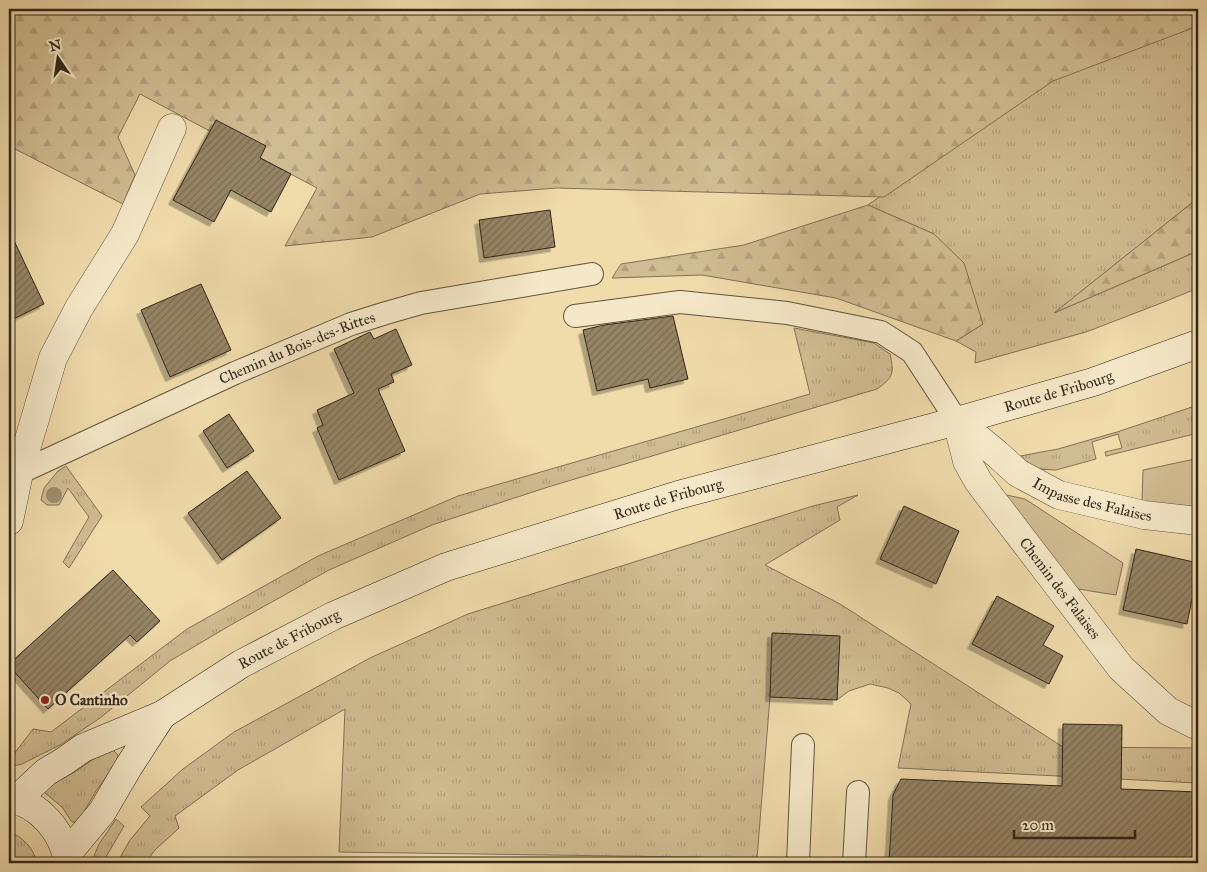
<svg xmlns="http://www.w3.org/2000/svg" width="1207" height="872" viewBox="0 0 1207 872" font-family="'IM FELL Great Primer',serif">
  <style>
    .grass { fill: url(#grass-tufts); stroke: #827156 }
    .forest { fill: url(#forest-firs); stroke: #827156 }
    .garden { fill: #d0bc92; stroke: #827156 }
    .building { fill: url(#building-hatch); stroke: #332619; filter: url(#shadow) }
    .lines { fill: none; stroke-linecap: round; stroke-linejoin: round }
    .lane-casing { stroke: #62533e; stroke-width: 24 }
    .street-casing { stroke: #62533e; stroke-width: 29 }
    .secondary-casing { stroke: #332619; stroke-width: 29 }
    .lane { stroke: #f5e8c8; stroke-width: 22 }
    .street { stroke: #f5e8c8; stroke-width: 28 }
    .secondary { stroke: #f5e8c8; stroke-width: 28 }
    .tree { fill: #9e8c6b }
    .poi-dot { fill: #8f2418; stroke: #f5e8c8; stroke-width: 2 }
    .labels { text-anchor: middle; stroke-width: 5; stroke-linejoin: round; paint-order: stroke }
    .street-label { font-size: 15px; fill: #332619; stroke: #f5e8c8 }
    .poi-label { font-size: 15px; font-weight: bold; fill: #332619; stroke: #f5e8c8; text-anchor: start }
  </style>
  <defs>
    <pattern id="grass-tufts" width="24" height="20" patternUnits="userSpaceOnUse" patternTransform="scale(1.25)"><rect width="24" height="20" fill="#d0bc92"/><path d="M3 7l-1-3M5 7V3M7 7l1-3M15 17l-1-3M17 17v-4M19 17l1-3" fill="none" stroke="#b3a17d"/></pattern>
    <pattern id="forest-firs" width="22" height="20" patternUnits="userSpaceOnUse" patternTransform="scale(1.25)"><rect width="22" height="20" fill="#d0bc92"/><path d="M5 1l3.5 6h-7zM16 11l3.5 6h-7z" fill="#b3a17d"/></pattern>
    <pattern id="building-hatch" width="6" height="6" patternUnits="userSpaceOnUse" patternTransform="scale(1.25)"><rect width="6" height="6" fill="#958465"/><path d="M-1 1l2-2M0 6l6-6M5 7l2-2" fill="none" stroke="#7a6c52"/></pattern>
    <filter id="shadow"><feDropShadow dx="-4.5" dy="4.5" stdDeviation="0" flood-color="#0004"/></filter>
  </defs>
  <rect width="100%" height="100%" fill="#f0dbab"/>
  <filter id="stains"><feTurbulence type="fractalNoise" baseFrequency=".004" numOctaves="4"/><feColorMatrix values="0 0 0 0 .2 0 0 0 0 .09 0 0 0 0 .02 0 0 0 .5 -.17"/></filter>
  <radialGradient id="worn" r=".72"><stop offset=".6" stop-color="#630" stop-opacity="0"/><stop offset="1" stop-color="#630" stop-opacity=".3"/></radialGradient>
  <path class="grass" d="M1198 20V198L1056 312 1198 251V288L1164 302 1086 332 975 363 976 352 956 341 983 324 934 234 868 205 1051 75Z
    M794 328 874 343 890 354C894 373 894 377 877 389L548 487 432 525 329 570 229 626 170 661 100 718 60 745 22 764 9 767V752L14 754 33 729 51 732 187 629 318 556 458 496 810 394Z
    M1198 405V433L1106 456 1105 452 1122 448 1118 434 1092 442 1096 459 1056 470 1036 469 1020 456 1058 449 1117 432Z
    M66 466 102 516 69 568 63 562 89 517 68 488 59 505H47L41 500 44 488 58 471Z
    M858 495 837 507 840 520 765 565 840 604 1063 747 1198 748V783L898 768 911 704 899 693 888 688 870 684 849 691 837 700 839 636 773 633 770 697 757 858 339 852 345 709 238 770 175 816 179 828 155 850 145 863H117L130 840 150 816 141 807 183 769 234 732 372 657 468 614 813 506Z
    M107 750H113L118 755V760L96 791 78 822H72L62 807 45 793 48 786 73 773Z
    M116 819 124 826 106 857 103 863H91L99 844Z
    M9 831C22 837 34 848 37 863H9Z"/>
  <path class="forest" d="M9 9H1198V26L1053 81 884 197 557 188 480 194 372 237 285 246 317 188 140 94 118 137 135 175 123 204 13 148 9 149Z
    M1198 198V251L1054 313Z
    M868 205 934 234 964 263 983 324 956 341 836 298 702 275 612 278 621 264 744 245Z"/>
  <path class="garden" d="M1195 459 1198 460V508L1142 503 1143 470Z
    M1002 494 1025 499 1123 563 1116 595 1078 589Z"/>
  <path class="building" d="M216 120 266 146 260 158 291 174 271 212 231 190 214 222 173 200Z
    M550 210 555 247 484 258 479 220Z
    M9 230 44 304 9 321Z
    M201 284 231 350 170 377 141 310Z
    M673 316 688 379 650 388 648 379 597 391 583 330 604 325Z
    M396 329 412 365 391 374 394 382 378 389 405 451 339 480 317 428 323 425 317 410 354 393 334 349 370 332 374 339Z
    M229 414 254 451 227 468 203 431Z
    M247 471 281 518 222 560 188 513Z
    M904 506 959 531 936 584 880 559Z
    M1136 549 1198 563V569L1187 624 1123 610Z
    M113 570 160 621 137 642 130 635 48 709 9 666V664Z
    M997 596 1054 626 1043 645 1063 656 1049 684 972 644Z
    M772 633 840 636 837 700 770 697Z
    M1063 724 1122 725 1121 789 1198 792V863H889L893 795 901 779 1062 786Z"/>
  <g class="lines">
    <g class="lane-casing">
      <g id="lane">
        <path d="M575 316 680 302 787 313 881 332 912 352 957 421"/>
        <path id="s1" d="M19 473 235 373 351 324 386 313 421 303 592 274"/>
        <path d="M798 863 803 745"/>
        <path d="M854 863 858 792"/>
      </g>
    </g>
    <g class="street-casing">
      <g id="street">
        <path id="s2" d="M957 421 967 461 978 481 1121 668 1168 711 1198 726"/>
        <path id="s3" d="M957 421 997 454 1018 473 1059 495 1144 515 1198 521"/>
        <path d="M9 521 19 473 53 358 79 308 125 234 172 128"/>
      </g>
    </g>
    <g class="secondary-casing">
      <g id="secondary">
        <path d="M9 798C40 804 64 833 68 863"/>
        <path id="s4" d="M16 800 46 772 63 762 83 748 162 715 241 664 333 616 446 567 678 495 957 421 1093 382 1198 344"/>
        <path d="M67 854 102 812 129 766 162 715"/>
      </g>
    </g>
    <use href="#lane" class="lane"/>
    <use href="#street" class="street"/>
    <use href="#secondary" class="secondary"/>
  </g>
  <circle class="tree" cx="54" cy="495" r="8"/>
  <circle class="poi-dot" cx="45" cy="700" r="5"/>
  <g class="labels">
    <g class="street-label">
      <text dy="5" stroke="none"><textPath href="#s1" startOffset="305">Chemin du Bois-des-Rittes</textPath></text>
      <text dy="5" stroke="none"><textPath href="#s4" startOffset="1129">Route de Fribourg</textPath></text>
      <text dy="5" stroke="none"><textPath href="#s3" startOffset="160">Impasse des Falaises</textPath></text>
      <text dy="5" stroke="none"><textPath href="#s4" startOffset="724">Route de Fribourg</textPath></text>
      <text dy="5" stroke="none"><textPath href="#s2" startOffset="199">Chemin des Falaises</textPath></text>
      <text dy="5" stroke="none"><textPath href="#s4" startOffset="319">Route de Fribourg</textPath></text>
    </g>
    <g class="poi-label">
      <text x="55" y="705">O Cantinho</text>
    </g>
  </g>
  <rect width="1207" height="872" fill="none" stroke="#f0dbab" stroke-width="30"/>
  <rect x="10" y="10" width="1187" height="852" fill="none" stroke="#332619" stroke-width="2.5"/>
  <rect x="15" y="15" width="1177" height="842" fill="none" stroke="#332619"/>
  <g transform="translate(58 58) rotate(347)" stroke="#f5e8c8" stroke-width="4" paint-order="stroke">
  <path d="M0-4L9 19L0 12L-9 19Z" fill="#332619"/>
  <text y="-8" font-size="14" font-weight="bold" text-anchor="middle" fill="#332619">N</text>
  </g>
  <path d="M1014 830v8h121v-8" fill="none" stroke="#332619" stroke-width="2.5"/>
  <text x="1022" y="830" font-size="15" fill="#332619" stroke="#f5e8c8" stroke-width="4" paint-order="stroke">20 m</text>
  <rect width="100%" height="100%" filter="url(#stains)"/>
  <rect width="100%" height="100%" fill="url(#worn)"/>
</svg>
